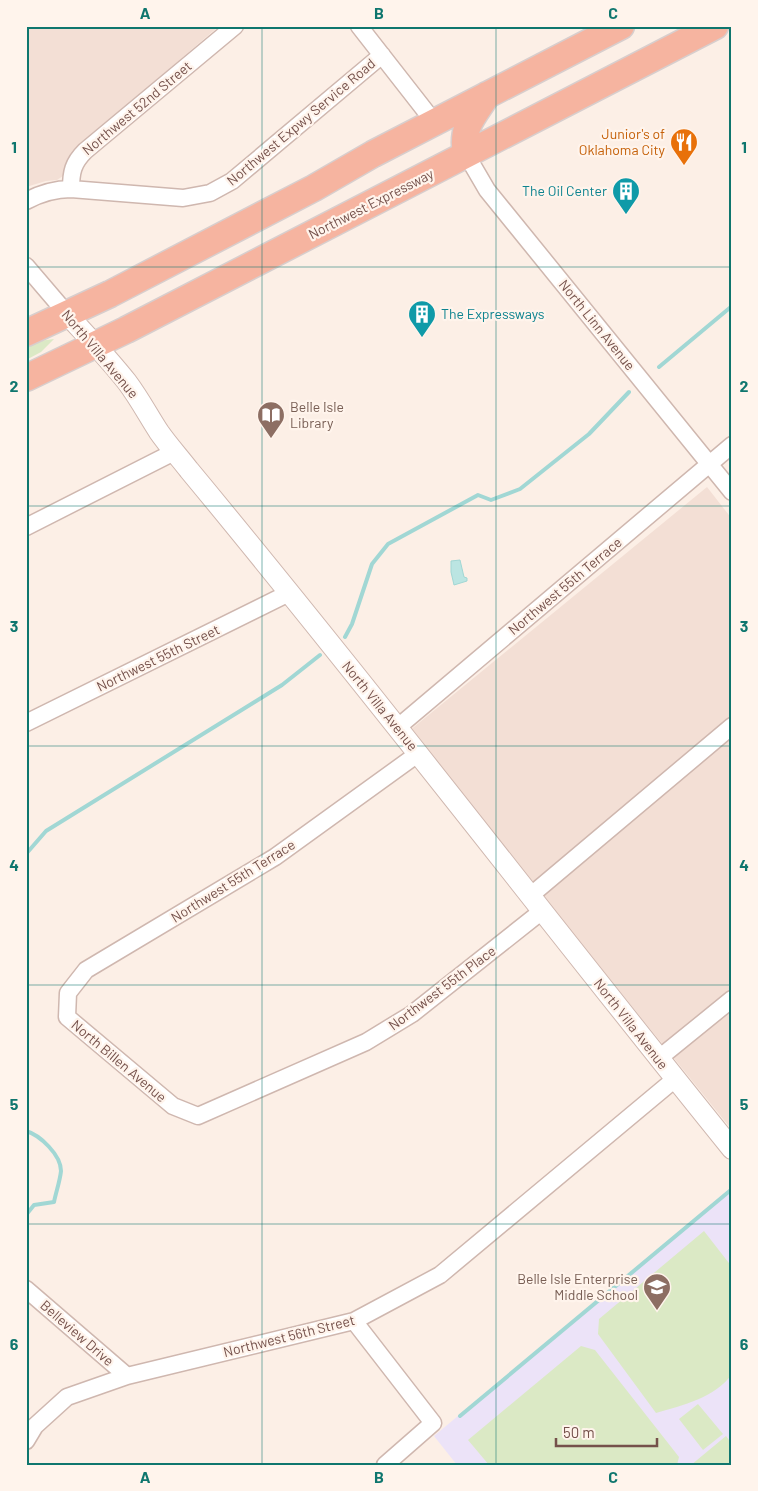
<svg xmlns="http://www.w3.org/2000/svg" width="758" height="1491" viewBox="0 0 758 1491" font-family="Barlow,sans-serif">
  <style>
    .residential { fill: #f3dfd5 }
    .education { fill: #ece3f8 }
    .green { fill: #dbe9c5 }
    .water { fill: #bbe5e2; stroke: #a1d7d4 }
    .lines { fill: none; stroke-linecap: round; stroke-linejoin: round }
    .stream { stroke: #a1d7d4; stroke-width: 4 }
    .minor-casing { stroke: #cfb7af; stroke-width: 19 }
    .tertiary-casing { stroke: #cfb7af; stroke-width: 22 }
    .trunk-casing { stroke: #d8cecd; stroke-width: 29 }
    .minor { stroke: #fff; stroke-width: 16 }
    .tertiary { stroke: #fff; stroke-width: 20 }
    .trunk { stroke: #f6b4a0; stroke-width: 26 }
    .grid { fill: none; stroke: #0f766e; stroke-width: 1; stroke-opacity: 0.55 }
    .labels { text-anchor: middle; stroke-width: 4.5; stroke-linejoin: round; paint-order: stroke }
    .street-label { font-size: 14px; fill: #75514b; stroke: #fff4ec }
    .food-label { font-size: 14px; fill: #c56008; stroke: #fff4ec; text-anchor: end }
    .culture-label { font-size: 14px; fill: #0d838f; stroke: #fff4ec; text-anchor: end }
    .education-label { font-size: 14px; fill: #785e54; stroke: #fff4ec; text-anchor: start }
    .neatline { fill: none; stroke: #0f766e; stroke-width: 2 }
    .grid-label { font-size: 16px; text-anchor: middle; font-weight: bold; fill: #0f766e }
  </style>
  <rect width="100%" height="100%" fill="#fcefe6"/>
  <path class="residential" d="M26 26H219L90 137 70 157 65 166 63 176 57 180 46 181 26 187Z
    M707 487 732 519V1130L409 731Z"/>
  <path class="education" d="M732 1187V1465H457L434 1436Z"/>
  <path class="green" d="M54 339 41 352 26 360V346L39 341Z
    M704 1231 732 1267V1374C715 1398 683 1405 656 1413L598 1334 599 1319Z
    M581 1346 595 1350 679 1457 677 1465H489L468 1440Z
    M698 1404 723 1434 703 1450 679 1419Z
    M726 1436 732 1444V1465H691Z"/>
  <path class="water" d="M460 560 464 577 467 578V581L454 585 451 572V561Z"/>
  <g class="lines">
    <path class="stream" d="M659 367 732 306
      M345 637 352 624 372 564 388 544 478 495 491 500 520 489 589 434 629 392
      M26 854 46 831 282 685 320 655
      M26 1131C40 1135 61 1155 61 1171 60 1181 56 1192 54 1202L34 1205 26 1215
      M460 1416 732 1189"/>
    <g class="minor-casing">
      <path id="minor" d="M359 26 434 122
        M466 154 487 190 732 492
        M71 189 183 198 210 193 232 181 382 55
        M26 201C41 193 54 189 71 189 71 172 73 163 85 151L235 26
        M26 266 67 314
        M26 527 174 452
        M26 723 289 593
        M398 727 732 445
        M419 753 275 857 86 970 68 993 67 1017 173 1106 198 1116 366 1042 412 1014 542 911
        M530 896 732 726
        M658 1059 732 999
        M26 1289 127 1376
        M354 1321 433 1423 385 1465
        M26 1441 35 1426 67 1397 127 1376 354 1321 440 1275 675 1079"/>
    </g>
    <g class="tertiary-casing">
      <path id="tertiary" d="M67 314C87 336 108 358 127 382 139 398 148 415 159 432 168 445 179 457 189 470 374 693 550 924 732 1149"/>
    </g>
    <g class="trunk-casing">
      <path id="trunk" d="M466 154C461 127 473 117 487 95
        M26 333 110 294 314 188 373 154 621 26
        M26 378 126 330 715 26"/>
    </g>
    <use href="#minor" class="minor"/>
    <use href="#tertiary" class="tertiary"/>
    <use href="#trunk" class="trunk"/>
  </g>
  <path class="grid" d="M262 26V1465M496 26V1465M26 267H732M26 506H732M26 746H732M26 985H732M26 1224H732"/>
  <defs>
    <g id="restaurant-pin" transform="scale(1.4375)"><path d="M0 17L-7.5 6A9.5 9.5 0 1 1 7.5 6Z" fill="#e8710a" stroke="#fff4ec"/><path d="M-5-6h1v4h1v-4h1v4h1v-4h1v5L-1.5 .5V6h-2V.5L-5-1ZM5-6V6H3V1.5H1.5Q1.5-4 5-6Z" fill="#fff"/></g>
    <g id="building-pin" transform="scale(1.4375)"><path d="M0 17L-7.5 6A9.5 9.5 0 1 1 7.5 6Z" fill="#0f9aa8" stroke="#fff4ec"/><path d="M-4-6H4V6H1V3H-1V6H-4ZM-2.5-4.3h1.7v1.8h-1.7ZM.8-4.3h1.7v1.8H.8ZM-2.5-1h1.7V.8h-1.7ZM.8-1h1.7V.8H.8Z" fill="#fff"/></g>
    <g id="library-pin" transform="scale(1.4375)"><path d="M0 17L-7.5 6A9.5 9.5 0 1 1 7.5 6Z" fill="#8d6e63" stroke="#fff4ec"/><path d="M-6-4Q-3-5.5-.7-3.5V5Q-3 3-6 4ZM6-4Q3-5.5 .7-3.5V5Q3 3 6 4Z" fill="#fff"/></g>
    <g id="school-pin" transform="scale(1.4375)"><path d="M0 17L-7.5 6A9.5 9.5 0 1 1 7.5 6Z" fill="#8d6e63" stroke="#fff4ec"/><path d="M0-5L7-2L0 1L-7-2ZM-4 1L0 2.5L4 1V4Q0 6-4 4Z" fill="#fff"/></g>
  </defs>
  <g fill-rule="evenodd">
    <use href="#restaurant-pin" x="684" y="142"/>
    <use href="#building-pin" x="626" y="191"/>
    <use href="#building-pin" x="422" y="314"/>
    <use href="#library-pin" x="271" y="415"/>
    <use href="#school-pin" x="657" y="1287"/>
  </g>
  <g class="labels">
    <g class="street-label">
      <text transform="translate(137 108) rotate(-40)" y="5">Northwest 52nd Street</text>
      <text transform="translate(301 122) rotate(-40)" y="5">Northwest Expwy Service Road</text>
      <text transform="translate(371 204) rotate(-27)" y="5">Northwest Expressway</text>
      <text transform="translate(597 325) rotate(51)" y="5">North Linn Avenue</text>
      <text transform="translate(100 354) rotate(50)" y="5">North Villa Avenue</text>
      <text transform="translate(565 586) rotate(-40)" y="5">Northwest 55th Terrace</text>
      <text transform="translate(158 658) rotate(-26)" y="5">Northwest 55th Street</text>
      <text transform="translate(380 706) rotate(51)" y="5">North Villa Avenue</text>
      <text transform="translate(233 881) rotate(-32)" y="5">Northwest 55th Terrace</text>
      <text transform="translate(442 988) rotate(-37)" y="5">Northwest 55th Place</text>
      <text transform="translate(631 1024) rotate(52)" y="5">North Villa Avenue</text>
      <text transform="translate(119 1061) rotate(40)" y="5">North Billen Avenue</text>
      <text transform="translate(77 1333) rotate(41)" y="5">Belleview Drive</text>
      <text transform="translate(289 1336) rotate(-14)" y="5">Northwest 56th Street</text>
    </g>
    <g class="food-label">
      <text x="665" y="139">Junior's of<tspan x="665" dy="16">Oklahoma City</tspan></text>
    </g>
    <g class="culture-label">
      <text x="607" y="196">The Oil Center</text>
      <text x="441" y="319" text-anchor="start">The Expressways</text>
    </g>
    <g class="education-label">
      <text x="290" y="412">Belle Isle<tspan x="290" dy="16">Library</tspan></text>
      <text x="638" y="1284" text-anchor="end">Belle Isle Enterprise<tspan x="638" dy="16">Middle School</tspan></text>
    </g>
  </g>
  <rect width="758" height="1491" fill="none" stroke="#fff4ec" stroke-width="55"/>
  <path d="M556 1438v8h101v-8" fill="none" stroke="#75514b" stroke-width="2.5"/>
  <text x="563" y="1438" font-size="15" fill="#75514b" stroke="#fff4ec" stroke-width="4" paint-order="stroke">50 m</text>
  <rect x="28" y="28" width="702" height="1436" class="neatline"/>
  <g class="grid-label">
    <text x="145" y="19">A</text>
    <text x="379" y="19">B</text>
    <text x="613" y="19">C</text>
    <text x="14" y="153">1</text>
    <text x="744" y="153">1</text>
    <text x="14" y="392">2</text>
    <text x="744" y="392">2</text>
    <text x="14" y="632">3</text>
    <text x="744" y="632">3</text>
    <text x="14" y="871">4</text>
    <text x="744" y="871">4</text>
    <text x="14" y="1110">5</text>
    <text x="744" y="1110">5</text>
    <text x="14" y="1350">6</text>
    <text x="744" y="1350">6</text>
    <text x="145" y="1483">A</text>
    <text x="379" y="1483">B</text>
    <text x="613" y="1483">C</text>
  </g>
</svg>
